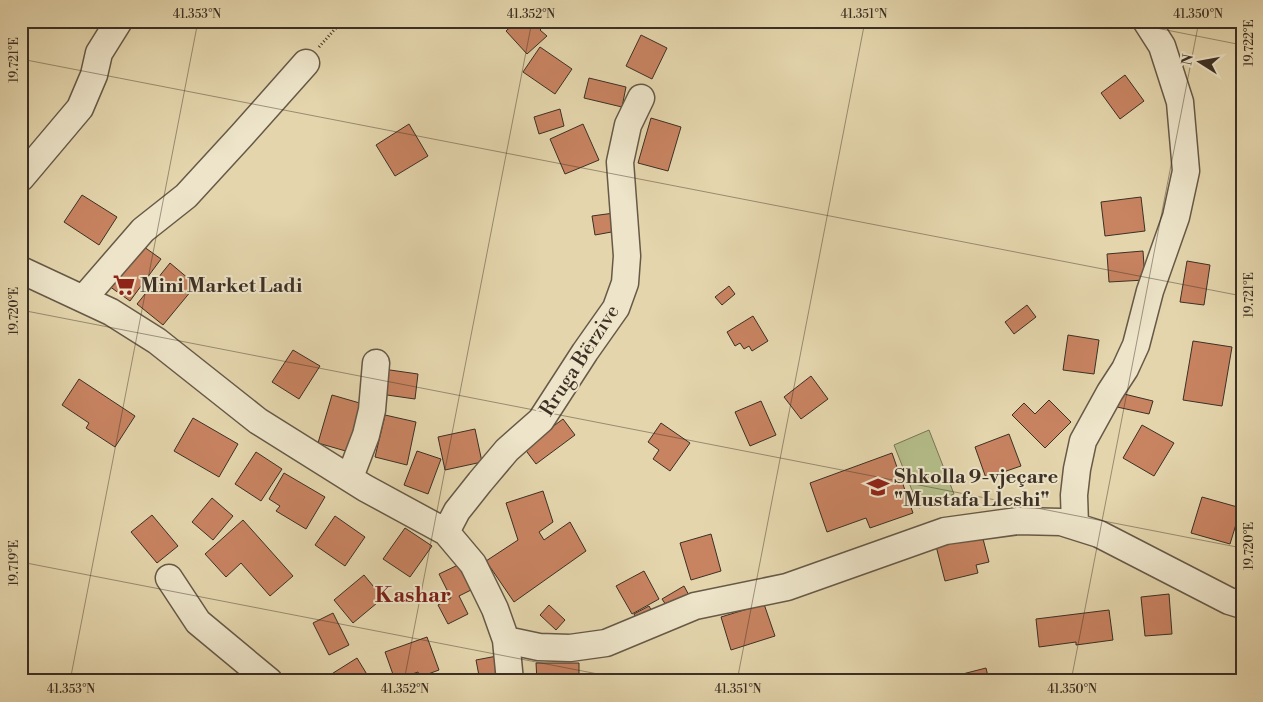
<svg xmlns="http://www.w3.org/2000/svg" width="1263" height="702" viewBox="0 0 1263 702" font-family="'Libre Bodoni',serif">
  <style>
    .green { fill: #b4bd89; stroke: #787657 }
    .building { fill: #c88361; stroke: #3c3025 }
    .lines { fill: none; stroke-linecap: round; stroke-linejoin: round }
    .minor-casing { stroke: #665947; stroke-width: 29 }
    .path { stroke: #3c3025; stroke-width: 3; stroke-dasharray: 1 2.5; stroke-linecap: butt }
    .minor { stroke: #ede4c9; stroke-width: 26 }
    .ticks { fill: none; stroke: #3c3025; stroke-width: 1; stroke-opacity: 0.45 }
    .labels { text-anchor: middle; stroke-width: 4; stroke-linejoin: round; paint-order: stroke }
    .poi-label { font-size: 20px; font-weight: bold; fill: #3c3025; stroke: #ede4c9; text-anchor: start }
    .street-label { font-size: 20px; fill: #3c3025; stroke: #ede4c9 }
    .quarter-label { font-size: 22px; font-weight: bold; fill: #7a1f14; stroke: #ede4c9 }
    .neatline { fill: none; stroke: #3c3025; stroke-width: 2 }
    .ticks-label { font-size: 12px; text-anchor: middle; fill: #3c3025 }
  </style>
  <rect width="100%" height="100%" fill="#e4d5ac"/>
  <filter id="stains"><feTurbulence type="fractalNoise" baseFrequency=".004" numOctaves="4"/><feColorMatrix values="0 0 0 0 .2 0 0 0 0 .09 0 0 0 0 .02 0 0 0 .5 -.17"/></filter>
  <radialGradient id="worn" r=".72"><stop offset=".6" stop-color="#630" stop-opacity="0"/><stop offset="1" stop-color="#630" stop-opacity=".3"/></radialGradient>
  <path class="green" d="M929 430 954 494 919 508 894 445Z"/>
  <path class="building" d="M517 21H549L540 30 547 36 527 54 506 31Z
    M641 35 667 48 652 79 626 66Z
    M540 47 572 69 555 94 523 72Z
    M1125 75 1144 101 1120 119 1101 93Z
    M589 78 626 87 622 107 584 98Z
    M560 109 564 126 539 134 534 117Z
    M651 118 681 127 668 171 638 163Z
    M409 124 428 156 395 176 376 145Z
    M583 124 599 160 565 174 550 139Z
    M82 195 117 217 99 245 64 222Z
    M1141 197 1145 231 1105 236 1101 202Z
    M614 213 617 231 595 235 592 216Z
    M140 244 161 259 130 301 109 286Z
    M1143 251 1145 280 1109 282 1107 254Z
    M1187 261 1210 265 1204 305 1180 302Z
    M170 263 196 285 163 325 137 304Z
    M729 286 735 294 722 305 715 297Z
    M1027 305 1036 317 1014 334 1005 322Z
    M753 316 768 341 752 351 749 346 744 349 740 343 735 346 727 332Z
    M1068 335 1099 340 1094 374 1063 370Z
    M1193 341 1232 347 1222 406 1183 400Z
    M293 350 320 366 299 399 272 382Z
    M383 369 418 374 415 399 380 394Z
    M811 376 828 399 801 419 784 397Z
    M79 379 135 416 115 447 86 428 89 423 62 405Z
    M1120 393 1153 401 1149 414 1117 407Z
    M332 395 370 406 356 454 318 443Z
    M1049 400 1071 422 1045 448 1012 415 1024 403 1035 414Z
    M761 401 776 435 750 446 735 412Z
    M385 415 416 422 407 465 375 457Z
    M193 418 238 444 219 477 174 451Z
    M563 419 575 435 536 464 524 448Z
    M661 423 690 443 670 471 653 459 659 450 648 442Z
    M1142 425 1174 443 1154 476 1123 458Z
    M475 429 482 462 445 470 438 437Z
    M1009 434 1021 466 986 478 975 447Z
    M417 451 441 459 428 494 404 485Z
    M256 452 282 469 261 501 235 484Z
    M892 453 913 513 870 528 866 518 827 532 810 483Z
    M284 473 325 497 306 529 276 511 280 506 269 499Z
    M543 491 553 522 539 532 544 540 570 522 586 551 514 602 486 561 518 540 506 503Z
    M1202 497 1241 508 1230 544 1191 533Z
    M212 498 233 516 213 540 192 522Z
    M152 515 178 546 157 563 131 532Z
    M335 516 365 537 345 566 315 545Z
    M243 520 293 576 270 596 241 563 226 577 205 554Z
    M405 528 432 546 410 577 383 559Z
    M711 534 721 571 691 580 680 543Z
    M982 535 989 562 976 565 978 573 945 581 936 546Z
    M458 565 471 590 459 596 468 614 448 624 438 605 451 598 439 574Z
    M644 571 659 599 632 614 616 586Z
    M364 575 383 598 353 623 334 600Z
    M684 586 691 599 670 611 662 599Z
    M1169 594 1172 634 1145 636 1141 597Z
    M764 604 775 636 731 650 721 617Z
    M549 605 565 620 556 630 540 615Z
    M649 606 654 615 638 623 634 614Z
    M1109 610 1113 640 1076 645V642L1039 647 1036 619Z
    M333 613 349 645 329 655 313 623Z
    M427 637 439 670 420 677 418 672 395 680 385 652Z
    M497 656 501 681H480L476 660Z
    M357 658 371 681H333L330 675Z
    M536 663H579V681H537Z
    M986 668 989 681H944L943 679Z"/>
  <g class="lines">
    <g class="minor-casing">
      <path id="minor" d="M21 178 80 108 94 75 99 53 119 21
        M21 270 111 312 157 341 258 421 365 488 446 532 473 564 495 609 506 640 510 681
        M84 298 143 230 186 196 242 135 306 63
        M350 477 366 435 372 410 376 363
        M1075 525 1074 495 1077 469 1083 441 1110 392 1125 369 1136 345 1150 291 1176 217 1186 171 1180 102 1162 46 1146 21
        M446 532 457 511 480 482 507 450 541 420 585 352 616 308 625 283 627 256 620 162 628 125 641 98
        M169 578 198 622 269 681
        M506 640 539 647 570 648 606 643 695 606 787 587 945 531 1018 521 1061 522 1099 534 1229 601 1242 605"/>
    </g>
    <path class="path" d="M319 47 342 21"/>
    <use href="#minor" class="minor"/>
  </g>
  <path class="ticks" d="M1121 21 1242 45M21 59 1242 296M21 310 1242 548M21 562 634 681M70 681 198 21M404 681 532 21M737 681 865 21M1071 681 1199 21"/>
  <defs>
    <g id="supermarket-bare" transform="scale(1.725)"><path d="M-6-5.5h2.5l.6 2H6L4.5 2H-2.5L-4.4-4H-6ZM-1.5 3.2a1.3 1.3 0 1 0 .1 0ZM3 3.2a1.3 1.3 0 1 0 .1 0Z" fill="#8f2418" stroke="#ede4c9" stroke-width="2.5" paint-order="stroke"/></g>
    <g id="school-bare" transform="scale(1.725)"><path d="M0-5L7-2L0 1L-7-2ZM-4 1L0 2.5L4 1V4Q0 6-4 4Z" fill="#8f2418" stroke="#ede4c9" stroke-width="2.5" paint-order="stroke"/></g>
  </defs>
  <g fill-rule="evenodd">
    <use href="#supermarket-bare" x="124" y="285"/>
    <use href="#school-bare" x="878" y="487"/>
  </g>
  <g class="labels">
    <g class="poi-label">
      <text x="140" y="292">Mini Market Ladi</text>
      <text x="894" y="483">Shkolla 9-vjeçare<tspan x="894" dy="23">"Mustafa Lleshi"</tspan></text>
    </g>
    <g class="street-label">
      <text transform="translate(579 360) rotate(-57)" y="7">Rruga Bërzive</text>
    </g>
    <g class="quarter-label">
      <text x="413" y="602">Kashar</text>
    </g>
  </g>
  <rect width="1263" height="702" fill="none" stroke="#e4d5ac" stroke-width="55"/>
  <g transform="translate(1200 62) rotate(281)" stroke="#ede4c9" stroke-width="4" paint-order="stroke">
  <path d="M0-4L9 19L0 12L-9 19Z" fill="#3c3025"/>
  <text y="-8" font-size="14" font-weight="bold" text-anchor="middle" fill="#3c3025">N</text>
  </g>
  <rect x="28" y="28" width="1208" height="646" class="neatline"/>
  <g class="ticks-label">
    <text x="197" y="18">41.353°N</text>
    <text x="531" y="18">41.352°N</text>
    <text x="864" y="18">41.351°N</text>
    <text x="1198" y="18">41.350°N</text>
    <text transform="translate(1249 43) rotate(-90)" y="4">19.722°E</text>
    <text transform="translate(14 60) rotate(-90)" y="4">19.721°E</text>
    <text transform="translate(1249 295) rotate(-90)" y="4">19.721°E</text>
    <text transform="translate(14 311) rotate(-90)" y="4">19.720°E</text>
    <text transform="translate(1249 546) rotate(-90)" y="4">19.720°E</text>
    <text transform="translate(14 563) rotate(-90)" y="4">19.719°E</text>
    <text x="71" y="693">41.353°N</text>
    <text x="405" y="693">41.352°N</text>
    <text x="738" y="693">41.351°N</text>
    <text x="1072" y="693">41.350°N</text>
  </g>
  <rect width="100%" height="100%" filter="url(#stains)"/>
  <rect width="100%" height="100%" fill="url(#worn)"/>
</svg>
